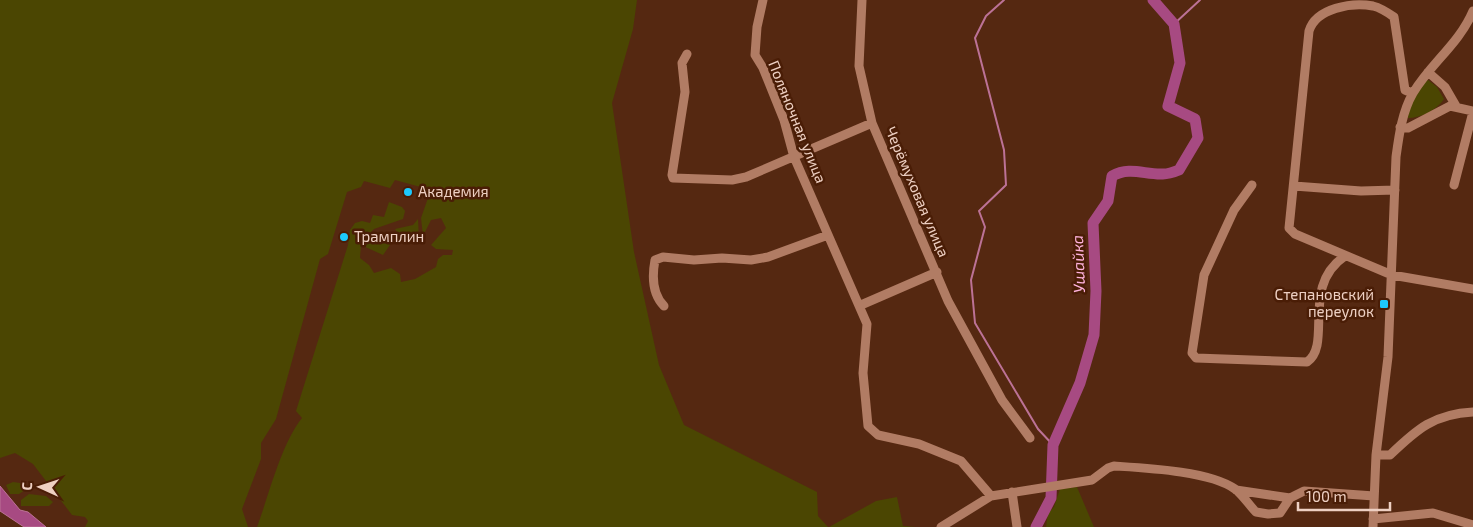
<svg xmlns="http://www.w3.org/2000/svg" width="1473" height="527" viewBox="0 0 1473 527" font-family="'Exo 2',sans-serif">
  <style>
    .green { fill: #4b4602 }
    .water { fill: #a74a82; stroke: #bc7296 }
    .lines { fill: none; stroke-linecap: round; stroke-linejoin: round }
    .stream { stroke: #bc7296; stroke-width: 2 }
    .river { stroke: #a74a82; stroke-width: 11 }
    .minor { stroke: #b17c64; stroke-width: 9 }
    .poi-dot { fill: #1dc9fd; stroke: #4a1d06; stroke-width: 2 }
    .labels { text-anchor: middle; stroke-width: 5; stroke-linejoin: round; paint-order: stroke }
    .street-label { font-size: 15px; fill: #eed0c3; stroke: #4a1d06 }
    .poi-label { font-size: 15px; fill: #eed0c3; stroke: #4a1d06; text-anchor: start }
    .water-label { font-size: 16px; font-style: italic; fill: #ffb3dd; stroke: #4a1d06 }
  </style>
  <rect width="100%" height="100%" fill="#552811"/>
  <path class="green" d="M0 0H637L633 29 612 103 634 252 659 365 684 425 817 492 818 516 828 527H257C269 495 281 444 302 418L296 411 348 245 350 230 355 223 362 221 370 223 373 215 384 217 389 202 402 207 405 211 403 219 374 229 371 232H383L388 236 390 245 383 255 361 245 360 258 369 265 374 273 391 268 400 274 401 282 415 279 436 267 438 259 443 255H452L453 250 436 249 431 245 446 228 441 218 431 220 423 236 421 218 428 198V189L395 180 390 188 364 181 361 187 347 192 328 254 320 259 276 419 261 443V459L242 509 248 527H85L88 521 85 517 72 515 33 464 15 453 0 458Z
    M1428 80 1437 87 1444 99C1437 110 1421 118 1408 118 1407 107 1418 85 1428 80Z
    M418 219 419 239 401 238 395 229 413 225Z
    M13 482 20 483 25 490 19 494H10L6 485Z
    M1077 487 1094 527H1046L1048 513 1054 507 1060 489Z
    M29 494 46 496 53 502 49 506H21V500Z
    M897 497 903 526 916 527H829L876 501Z"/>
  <path class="water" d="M0 486 20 510 28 512 46 527H24L0 511Z"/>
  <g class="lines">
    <path class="stream" d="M1004 0 986 16 975 38 1004 150 1006 185 979 211 985 227 971 280 975 323 1038 429 1053 445
      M1174 24 1200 0"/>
    <path class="river" d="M1036 527 1051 498 1053 445 1080 383 1094 335 1096 291 1093 223 1108 201 1112 176C1130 166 1145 175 1163 174 1168 174 1174 172 1179 170L1198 138 1195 119 1168 106 1180 63 1174 24 1153 0"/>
    <path class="minor" d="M763 0 757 27 755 55 763 68 784 120 794 157 867 324 863 373 868 426 878 435 919 444 961 461 991 496
      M862 0 859 66 872 123 948 301 1002 400 1030 438
      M687 54 682 63 685 92 672 175 673 178 732 180 746 177 872 123
      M1428 72 1445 87 1456 106
      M1412 93 1405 90 1394 17C1387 12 1381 8 1373 6 1352 2 1316 8 1309 31L1289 228 1295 234 1392 275 1473 289
      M1400 127 1408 128 1450 106 1473 111
      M1252 185 1234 210 1204 275 1192 353 1196 358 1307 362C1333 344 1300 286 1345 256
      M1454 185 1473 112
      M1294 186 1361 191 1395 190
      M861 305 937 272
      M664 306C652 294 652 276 655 260L663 257 694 260 722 258 751 260 768 257 828 235
      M1376 455H1390C1417 429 1434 414 1473 412
      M1236 490 1290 498
      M1012 492 1017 527
      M1373 519 1433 513 1473 525
      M941 527 991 496 1092 480 1108 468 1114 466C1145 468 1210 471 1235 489 1243 495 1249 505 1256 512L1268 514 1280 513 1290 498 1304 491 1374 496
      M1373 527 1376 455 1388 357 1396 157C1399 135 1402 112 1413 93 1431 63 1459 44 1473 11"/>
  </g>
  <g class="poi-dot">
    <circle cx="408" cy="192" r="5"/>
    <circle cx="344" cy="237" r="5"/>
    <rect x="1379" y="299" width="10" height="10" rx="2.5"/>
  </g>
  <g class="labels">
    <g class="street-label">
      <text transform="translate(797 122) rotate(68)" y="5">Поляночная улица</text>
      <text transform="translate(917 192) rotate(67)" y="5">Черёмуховая улица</text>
    </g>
    <g class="poi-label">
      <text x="418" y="197">Академия</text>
      <text x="354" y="242">Трамплин</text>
      <text x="1374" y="300" text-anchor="end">Степановский<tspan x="1374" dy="17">переулок</tspan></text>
    </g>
    <g class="water-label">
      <text transform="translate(1078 264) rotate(-92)" y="6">Ушайка</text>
    </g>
  </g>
  <g transform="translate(40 487) rotate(273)" stroke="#4a1d06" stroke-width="4" paint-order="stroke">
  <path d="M0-4L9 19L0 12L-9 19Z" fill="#eed0c3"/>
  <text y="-8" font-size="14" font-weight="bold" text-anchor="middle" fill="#eed0c3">С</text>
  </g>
  <path d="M1298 502v8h92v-8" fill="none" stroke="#eed0c3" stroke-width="2.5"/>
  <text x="1306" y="502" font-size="15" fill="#eed0c3" stroke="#4a1d06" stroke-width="4" paint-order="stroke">100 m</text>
</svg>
